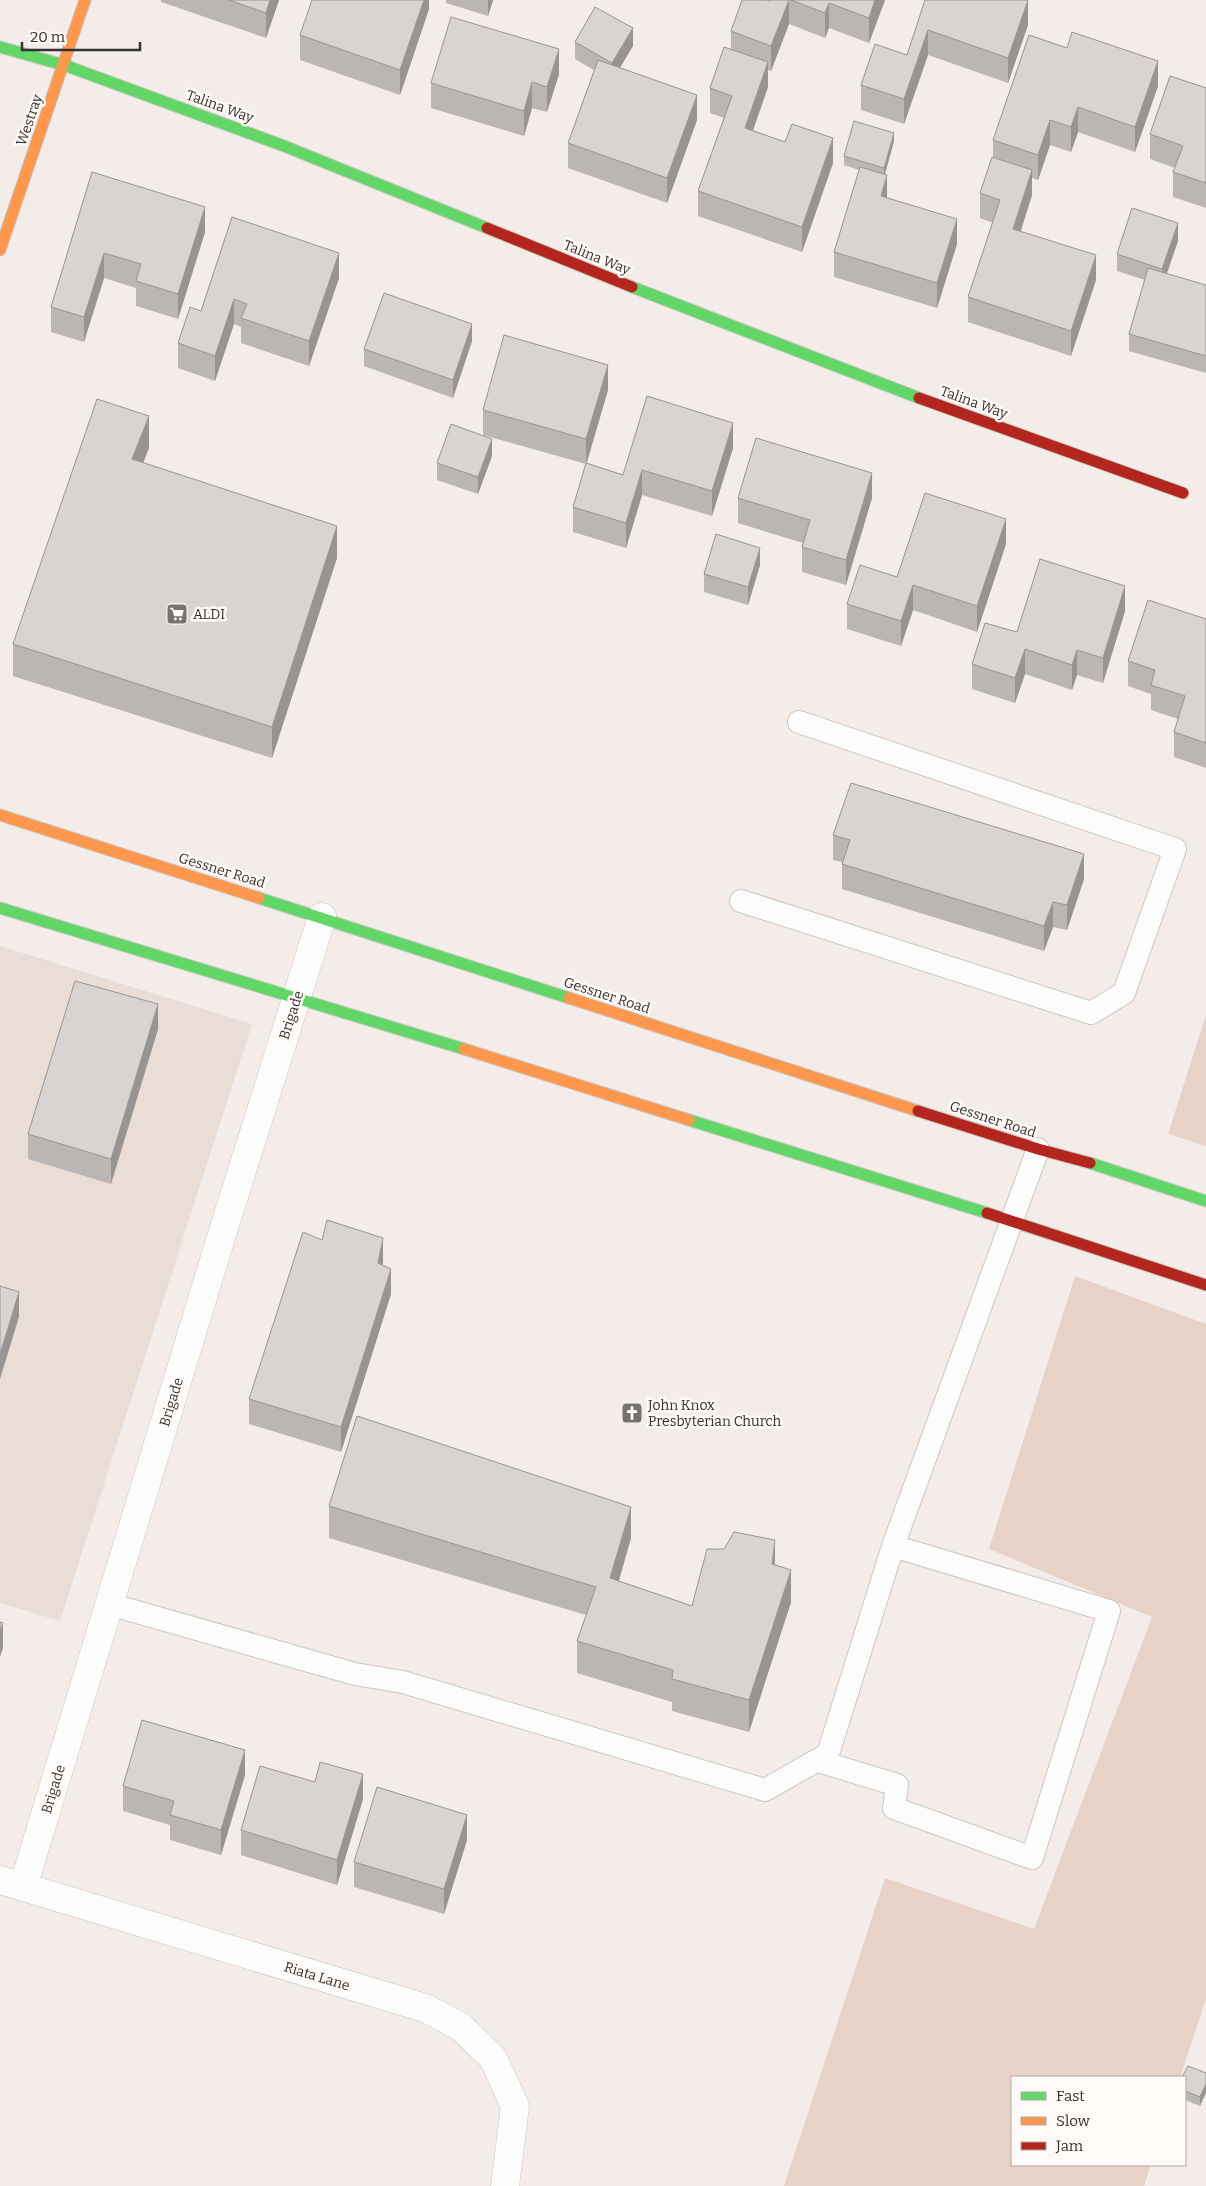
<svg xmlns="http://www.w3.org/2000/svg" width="1206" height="2186" viewBox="0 0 1206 2186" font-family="Bitter,serif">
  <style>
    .built { fill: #eaddd5 }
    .green { fill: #e6d2c6 }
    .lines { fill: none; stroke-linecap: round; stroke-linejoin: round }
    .lane-casing { stroke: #cbc6c3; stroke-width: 24 }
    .street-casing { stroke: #cbc6c3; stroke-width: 29 }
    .fast-casing { stroke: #cbc6c3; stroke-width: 13 }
    .slow-casing { stroke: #cbc6c3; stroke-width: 13 }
    .jam-casing { stroke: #cbc6c3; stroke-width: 13 }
    .lane { stroke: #fdfcfc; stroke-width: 22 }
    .street { stroke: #fdfcfc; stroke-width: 28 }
    .fast { stroke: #63d668; stroke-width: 11 }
    .slow { stroke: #ff974d; stroke-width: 11 }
    .jam { stroke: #b3261e; stroke-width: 11 }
    .wall { fill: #bbb6b4 }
    .shaded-wall { fill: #989492 }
    .building { fill: #d9d4d1; stroke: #989492 }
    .labels { text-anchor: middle; stroke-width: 5; stroke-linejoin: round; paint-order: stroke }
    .street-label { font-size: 14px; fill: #35302e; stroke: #fffaf7 }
    .poi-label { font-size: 14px; fill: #35302e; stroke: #fffaf7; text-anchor: start }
  </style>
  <rect width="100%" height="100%" fill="#f3ece8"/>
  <path class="built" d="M0 946 252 1024 60 1621 0 1603Z"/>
  <path class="green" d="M1206 1015V1146L1168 1134Z
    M1075 1276 1206 1324V1999L1180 2077H1012V2165H1151L1144 2186H784L885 1878 1034 1929 1152 1617 989 1549Z"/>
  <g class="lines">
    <g class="lane-casing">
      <path id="lane" d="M741 901 1091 1013 1124 993 1175 849 799 722
        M109 1604 355 1674 403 1682 765 1790 828 1754 893 1546 1038 1149
        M818 1761 897 1785 894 1808 1032 1858 1109 1611 893 1546"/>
    </g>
    <g class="street-casing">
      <path id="street" d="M0 1880 425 2008 461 2027 493 2058 515 2106 505 2186
        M23 1887 223 1231 322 917"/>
    </g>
    <g class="fast-casing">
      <path id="fast" d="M0 47 64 65 284 146 487 228
        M632 287 919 398
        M259 898 569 998
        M0 908 464 1049
        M689 1120 987 1213
        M1090 1163 1206 1201"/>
    </g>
    <g class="slow-casing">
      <path id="slow" d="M0 250 85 0
        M0 815 259 898
        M569 998 918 1111
        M464 1049 689 1120"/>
    </g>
    <g class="jam-casing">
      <path id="jam" d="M487 228 632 287
        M919 398 1183 493
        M918 1111 1038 1149 1090 1163
        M987 1213 1206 1285"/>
    </g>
    <use href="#lane" class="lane"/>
    <use href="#street" class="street"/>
    <use href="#fast" class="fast"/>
    <use href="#slow" class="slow"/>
    <use href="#jam" class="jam"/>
  </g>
  <path class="wall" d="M161 0H279L266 38 161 2Z
    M429 0V9L400 95 300 60V35Z
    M446 0H493L488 16 446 3Z
    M770 0H885L869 43 829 28 825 38 789 24 771 71 768 70V87L753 130 833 163 802 252 698 216V191L724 118 710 113V88L731 49V31L770 1Z
    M925 0 1028 25 1008 83 928 55 904 124 861 110V85L907 55Z
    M1029 35 1158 86 1135 152 1078 132 1071 152 1050 145 1038 180 1032 178V195L1021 231 1096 280 1071 356 968 322V297L993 223 980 218V193L993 158V140Z
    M575 42 633 46 620 68 697 120 667 203 568 168V143L594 70 575 59Z
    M559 74 547 112 532 108 524 136 431 108V83Z
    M1206 88V208L1173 197V172L1175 168 1150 159V134Z
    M894 141 885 174 887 198 957 244 937 308 834 277V252L859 170 844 165V156Z
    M92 172 205 232 178 319 136 306V288L104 278 84 342 51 332V307Z
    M232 217 339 278 309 366 241 343V327L234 324 215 381 178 368V343L201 311Z
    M1178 241 1167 274 1206 285V373L1129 351V334L1145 280 1117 271V254Z
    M472 341 453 398 364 366V349Z
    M608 390 587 463 623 475 733 448 712 516 642 495 626 548 573 532V507L586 464 483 435V410Z
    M149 448 143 463 337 558 272 758 13 676V644Z
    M492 456 478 494 437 480V463Z
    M738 498H872L846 585 802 572V547L803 543 738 523Z
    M1006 544 977 632 913 610 901 646 847 629V604L897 577Z
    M760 565 748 605 704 592V574Z
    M1125 611 1103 683 1077 675 1072 690 1025 674 1015 703 972 689V664L1017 632Z
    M1206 619V768L1174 757V732L1178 719 1151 710V694L1128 686V661Z
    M833 835 1084 879 1067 930 1053 927 1044 951 842 889V862L833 860Z
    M158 1029 111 1184 28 1159V1134Z
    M383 1265 391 1294 341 1452 249 1424V1399Z
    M329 1506 631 1538 619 1581 692 1606 775 1565 791 1602 749 1732 672 1711V1702L577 1673V1641L586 1615 329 1538Z
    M245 1775 221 1855 170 1840V1825L123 1811V1786Z
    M315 1782 363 1799 337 1885 241 1855V1830Z
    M467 1840 444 1914 354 1887V1862Z
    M1206 2073 1200 2106 1185 2100V2077Z"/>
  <path class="shaded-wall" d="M270 0H279L266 38V13Z
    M424 0H429V9L400 95V70Z
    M488 0H493L488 16Z
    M789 0V24L771 71V46Z
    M875 0H885L869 43V18Z
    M1028 0V25L1008 83V58Z
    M829 3V28L825 38V13Z
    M633 28V46L612 80V63Z
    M928 30V55L904 124V99Z
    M559 49V74L547 112V87Z
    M1158 61V86L1135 152V127Z
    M768 62V87L745 153V128Z
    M532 82V108L524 136V111Z
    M697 95V120L667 203V178Z
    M1078 107V132L1071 152V127Z
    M1050 120V145L1038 180V155Z
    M894 133V141L884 177V168Z
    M833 138V163L802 252V227Z
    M1032 170V195L1013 254V229Z
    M887 175V200L881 196Z
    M205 207V232L178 319V294Z
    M957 219V244L937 308V283Z
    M1178 223V241L1162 286V269Z
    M104 253V278L84 342V317Z
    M339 253V278L309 366V341Z
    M1096 255V280L1071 356V331Z
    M234 299V324L215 381V356Z
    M472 324V341L453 398V380Z
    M608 365V390L586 464V439Z
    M149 416V448L132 491V459Z
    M733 423V448L712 516V491Z
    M492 439V456L478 494V477Z
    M642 470V495L626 548V523Z
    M872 473V498L846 585V560Z
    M1006 519V544L977 632V606Z
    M337 526V558L272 758V727Z
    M760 548V565L748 605V587Z
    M913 585V610L901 646V621Z
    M1125 586V611L1103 683V658Z
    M1025 649V674L1015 703V678Z
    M1077 650V675L1072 690V665Z
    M1084 854V879L1067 930V905Z
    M1053 902V927L1044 951V926Z
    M158 1004V1029L111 1184V1159Z
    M383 1238V1263L378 1288V1263Z
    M391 1269V1294L341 1452V1427Z
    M19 1292V1317L0 1379V1354Z
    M631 1507V1538L610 1610V1578Z
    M775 1540V1572L772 1564Z
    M791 1570V1602L749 1732V1700Z
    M3 1623V1648L0 1657V1632Z
    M245 1750V1775L221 1855V1830Z
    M363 1774V1799L337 1885V1860Z
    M467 1815V1840L444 1914V1889Z
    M1206 2084V2093L1200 2106V2097Z"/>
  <path class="building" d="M229 0H270L266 13Z
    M312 0H424L400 70 300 35Z
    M742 0H766L770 1V0H789L771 46 731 31Z
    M791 0H875L869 18 829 3 825 13Z
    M925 0H1028L1008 58 928 30 904 99 861 85 875 44 907 55Z
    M595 7 633 28 612 63 575 42Z
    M451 17 559 49 547 87 532 82 524 111 431 83Z
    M1072 32 1158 61 1135 127 1078 107 1071 127 1050 120 1038 155 993 140 1029 35 1067 48Z
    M724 47 768 62 745 128 785 142 792 124 833 138 802 227 698 191 732 96 710 88Z
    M598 60 697 95 667 178 568 143Z
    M1170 76 1206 88V183L1173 172 1183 146 1150 134Z
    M854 121 894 133 884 168 844 156Z
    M992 157 1032 170 1013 229 1096 255 1071 331 968 297 1000 200 980 193Z
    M860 167 887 175 881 196 957 219 937 283 834 252Z
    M92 172 205 207 178 294 136 281 141 264 104 253 84 317 51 307Z
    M1132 208 1178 223 1162 269 1117 254Z
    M232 217 339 253 309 341 241 318 247 304 234 299 215 356 178 343 190 307 201 311Z
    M1148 268 1206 285V356L1129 334Z
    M384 293 472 324 453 380 364 349Z
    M504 335 608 365 586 439 483 410Z
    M647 396 733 423 712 491 642 470 626 523 573 507 586 463 623 475Z
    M97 399 149 416 132 459 337 526 272 727 13 644Z
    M451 424 492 439 478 477 437 463Z
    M756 438 872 473 846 560 802 547 810 520 738 498Z
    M925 493 1006 519 977 606 913 585 901 621 847 604 860 565 897 577Z
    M716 534 760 548 748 587 704 574Z
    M1040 559 1125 586 1103 658 1077 650 1072 665 1025 649 1015 678 972 664 985 623 1017 632Z
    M1148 600 1206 619V743L1174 732 1185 696 1151 685 1155 670 1128 661Z
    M851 783 1084 854 1067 905 1053 902 1044 926 842 864 850 840 833 835Z
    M75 981 158 1004 111 1159 28 1134Z
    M327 1220 383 1238 378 1263 391 1269 341 1427 249 1399 303 1232 322 1240Z
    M0 1286 19 1292 0 1354Z
    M357 1416 631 1507 610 1578 692 1606 707 1549H724L734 1532 775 1540 772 1564 791 1570 749 1700 672 1679 673 1670 577 1641 596 1587 329 1506Z
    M0 1622 3 1623 0 1632Z
    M142 1720 245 1750 221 1830 170 1815 174 1801 123 1786Z
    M320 1762 363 1774 337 1860 241 1830 260 1766 315 1782Z
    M377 1787 467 1815 444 1889 354 1862Z
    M1188 2066 1206 2073V2084L1200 2097 1185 2091V2077H1182Z"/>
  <defs>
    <g id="supermarket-square" transform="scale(1.125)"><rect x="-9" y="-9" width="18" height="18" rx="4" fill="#78726f" stroke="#fffaf7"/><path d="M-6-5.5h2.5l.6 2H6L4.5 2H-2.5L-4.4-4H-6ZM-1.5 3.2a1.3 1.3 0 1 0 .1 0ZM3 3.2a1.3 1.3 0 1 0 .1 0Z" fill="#fff"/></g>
    <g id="church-square" transform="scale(1.125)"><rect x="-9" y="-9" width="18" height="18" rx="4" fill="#78726f" stroke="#fffaf7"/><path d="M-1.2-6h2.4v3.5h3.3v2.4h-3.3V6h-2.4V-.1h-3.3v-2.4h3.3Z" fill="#fff"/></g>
  </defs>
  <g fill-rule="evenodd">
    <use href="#supermarket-square" x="177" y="614"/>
    <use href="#church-square" x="632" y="1413"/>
  </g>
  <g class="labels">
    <g class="street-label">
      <text transform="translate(220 106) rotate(20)" y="5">Talina Way</text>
      <text transform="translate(29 120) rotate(-71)" y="5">Westray</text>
      <text transform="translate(597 257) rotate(22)" y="5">Talina Way</text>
      <text transform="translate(974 402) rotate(20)" y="5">Talina Way</text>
      <text transform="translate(222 870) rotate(17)" y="5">Gessner Road</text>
      <text transform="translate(607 995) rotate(18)" y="5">Gessner Road</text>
      <text transform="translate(291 1015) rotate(-72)" y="5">Brigade</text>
      <text transform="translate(993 1119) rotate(18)" y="5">Gessner Road</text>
      <text transform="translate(171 1402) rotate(-73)" y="5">Brigade</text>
      <text transform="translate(53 1789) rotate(-73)" y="5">Brigade</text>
      <text transform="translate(317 1976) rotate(17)" y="5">Riata Lane</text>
    </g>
    <g class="poi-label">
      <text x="193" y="619">ALDI</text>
      <text x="648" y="1410">John Knox<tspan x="648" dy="16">Presbyterian Church</tspan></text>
    </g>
  </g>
  <rect x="1011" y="2076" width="175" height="90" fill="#fffaf7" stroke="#aea9a7"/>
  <rect x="1021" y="2092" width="25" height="8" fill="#63d668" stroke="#aea9a7"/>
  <text x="1056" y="2101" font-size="15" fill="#35302e">Fast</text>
  <rect x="1021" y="2117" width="25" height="8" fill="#ff974d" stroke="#aea9a7"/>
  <text x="1056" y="2126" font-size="15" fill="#35302e">Slow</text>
  <rect x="1021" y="2142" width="25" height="8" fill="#b3261e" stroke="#aea9a7"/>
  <text x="1056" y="2151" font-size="15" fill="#35302e">Jam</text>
  <path d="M22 42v8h118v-8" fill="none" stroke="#35302e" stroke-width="2.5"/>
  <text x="30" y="42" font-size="15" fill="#35302e" stroke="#fffaf7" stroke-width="4" paint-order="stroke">20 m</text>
</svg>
